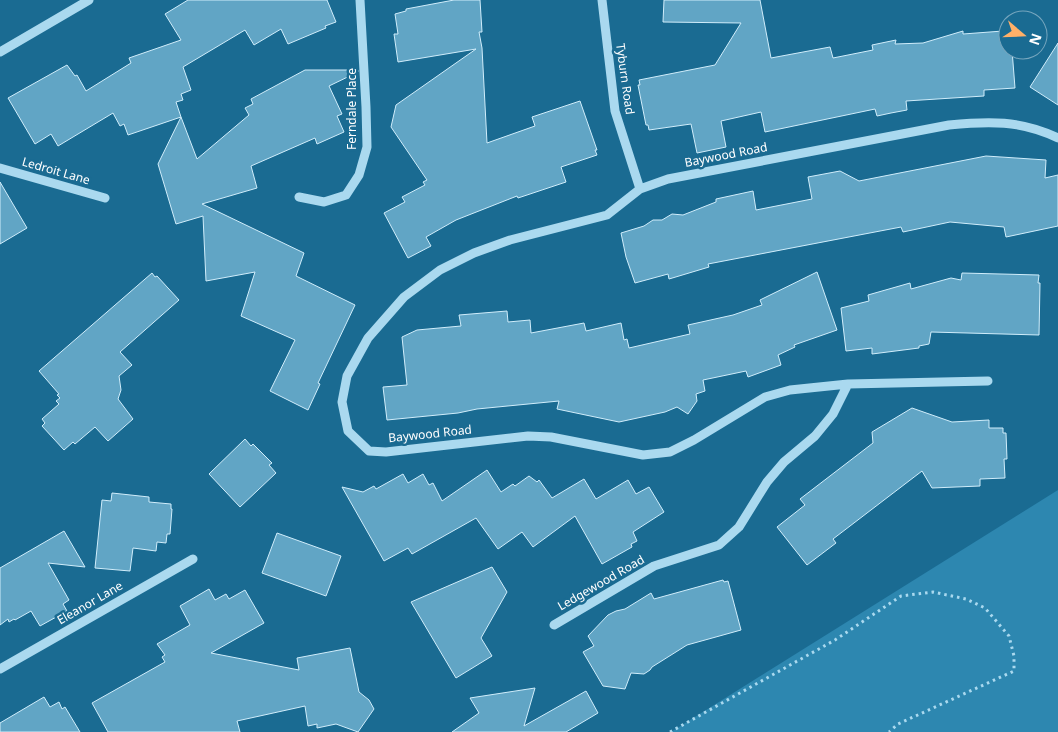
<svg xmlns="http://www.w3.org/2000/svg" width="1058" height="732" viewBox="0 0 1058 732" font-family="'Noto Sans',sans-serif">
  <style>
    .green { fill: #2d87b0 }
    .building { fill: #61a5c5; stroke: #d0edfb }
    .lines { fill: none; stroke-linecap: round; stroke-linejoin: round }
    .path { stroke: #aad9ef; stroke-width: 3; stroke-dasharray: 2.5 4; stroke-linecap: butt }
    .minor { stroke: #aad9ef; stroke-width: 9 }
    .labels { text-anchor: middle; stroke-width: 5; stroke-linejoin: round; paint-order: stroke }
    .street-label { font-size: 12px; fill: #fff; stroke: #1a6b92 }
  </style>
  <rect width="100%" height="100%" fill="#1a6b92"/>
  <path class="green" d="M1058 490V732H671Z"/>
  <path class="building" d="M188 0H327L336 22 325 26 326 28 288 44 281 29 254 45 245 30 183 67 191 90 181 94 183 100 176 102 181 117 128 135 124 124 120 126 113 113 58 146 51 134 35 144 8 98 67 65 75 76 77 75 86 91 131 63 129 58 181 40 165 14Z
    M454 0H480L482 32H479L482 48 487 143 535 126 532 117 580 101 597 150H595L597 155 561 167 566 182 518 198 517 196 456 220 426 237 431 246 408 258 384 213 405 202 402 197 425 185 423 182 427 180 391 127 396 105 476 49 398 62 394 34H398L395 14 406 11V9Z
    M664 0H760L771 58 830 47 833 58 873 50 872 45 896 40 895 44 923 43 963 31V34L1003 31V32H1008V50H1012L1015 88 984 90V96L906 101 907 110 891 113 877 116 875 109 765 132 761 112 721 121 726 147 697 153 691 124 649 130 648 125H646L638 85H640L639 80 715 65 741 23 663 22Z
    M1058 43V105L1030 87Z
    M305 70H358V72L329 86 342 114 337 116 344 132 317 144 315 138 251 166 257 188 202 204 304 253 296 276 355 305 318 383 320 384 308 410 270 391 295 340 241 316 255 272 206 281 203 216 176 224 158 164 181 117 197 159 249 115 245 108 253 104 251 99Z
    M986 156 1046 160 1045 178 1058 175V226L1006 237 1004 227 950 222 903 232 901 227 708 264 709 267 669 279 668 274 635 283 626 257 621 233 644 226 653 220H662L672 214 683 215 716 202V199L753 191 756 210 812 199 808 177 840 171 859 181Z
    M0 182 27 228 0 244Z
    M817 272 837 330 794 345 795 347 778 355 781 365 748 377 746 371 703 380 705 391 696 394 697 401 688 414 677 407 665 412 619 422 557 409 559 401 477 409 458 413 387 420 383 387 407 385 402 337 417 330 461 326 459 315 507 311 508 322 530 320 531 333 584 323 586 331 621 323 624 340 627 339 629 348 690 334 688 325 733 315 762 305 760 300Z
    M152 273 155 277 157 276 179 300 120 352 132 365 119 376 121 390 118 399 133 419 108 441 95 427 75 444 73 442 64 450 42 426 45 423 42 419 59 404 56 401 60 398 57 395 59 394 39 371Z
    M962 273 1039 275 1038 283H1040L1039 335 931 332 929 344 919 346V348L872 354V348L846 351 841 308 869 301 868 295 910 283 911 289 951 278 961 280Z
    M912 408 952 422 989 420V428H1003V433H1006L1007 459H1004L1005 478 980 479V486L932 488 922 471 833 539 836 543 807 565 777 527 805 505 800 499 873 443 872 432Z
    M245 439 251 446 253 444 272 463 269 465 276 473 240 507 209 474Z
    M487 470 501 492 513 484 515 486 529 476 537 482 539 480 552 498 584 479 596 499 628 480 636 494 649 487 664 512 633 532 637 541 631 544 632 547 602 564 575 516 533 547 522 532 498 549 476 518 412 554 408 548 384 561 342 487 363 492 374 486 376 489 403 474 408 483 423 474 429 485 433 483 442 501Z
    M112 493 149 497V502L171 504V509H172L170 534H167L166 543 157 542 156 551 133 548 130 571 95 568 102 500 111 501Z
    M64 531 85 567 48 563 69 600 63 604 67 611 40 626 31 611 15 620 14 619 9 622 8 619 0 625V568Z
    M277 533 341 556 326 596 262 573Z
    M492 567 507 592 481 638 492 656 456 678 411 602Z
    M723 580 724 582 728 581 741 630 687 645 652 667 650 670 644 674 631 673 625 689 603 686 583 652 594 646 588 636 608 615 616 611 625 609 651 593 654 599Z
    M209 589 215 600 226 594 229 599 245 590 264 623 211 653 299 670 297 658 350 648 359 692 369 700 374 709 358 732 336 724 317 728V724L308 726 305 706 237 721 240 732H108L92 703 165 662 162 657 165 655 157 644 190 625 180 606Z
    M535 688 524 726 586 691 598 713 566 732H452L479 713 470 698Z
    M44 697 50 707 59 702 62 709 65 707 80 732H0V723Z"/>
  <g class="lines">
    <path class="path" d="M670 732 835 640 901 596 933 592 966 599 985 608 1009 636 1014 656V671L898 724 889 732"/>
    <path class="minor" d="M602 0 615 111 640 189
      M0 52 89 0
      M0 168 105 198
      M299 197 324 202 346 195 359 175 367 147 366 107 360 0
      M988 381 848 384 790 390 765 397 694 440 670 452 643 455 551 437 528 436 386 452 369 451 348 431 342 402 347 376 368 338 404 297 440 270 474 253 510 240 607 215 640 189 668 179 949 125C988 121 1021 120 1058 138
      M554 625 654 566 719 545 739 527 767 482 784 462 815 436 833 414 848 384
      M0 669 193 559"/>
  </g>
  <g class="labels">
    <g class="street-label">
      <text transform="translate(625 79) rotate(82)" y="4">Tyburn Road</text>
      <text transform="translate(352 109) rotate(-90)" y="4">Ferndale Place</text>
      <text transform="translate(726 155) rotate(-11)" y="4">Baywood Road</text>
      <text transform="translate(56 171) rotate(16)" y="4">Ledroit Lane</text>
      <text transform="translate(430 434) rotate(-6)" y="4">Baywood Road</text>
      <text transform="translate(601 583) rotate(-30)" y="4">Ledgewood Road</text>
      <text transform="translate(90 603) rotate(-30)" y="4">Eleanor Lane</text>
    </g>
  </g>
  <g transform="translate(1023 35) rotate(109)"><circle r="24" fill="#1a6b92" stroke="#76a6be"/>
  <path d="M0-4L9 19L0 12L-9 19Z" fill="#ffb068"/>
  <text y="-8" font-size="14" font-weight="bold" text-anchor="middle" fill="#ffffff">N</text>
  </g>
</svg>
